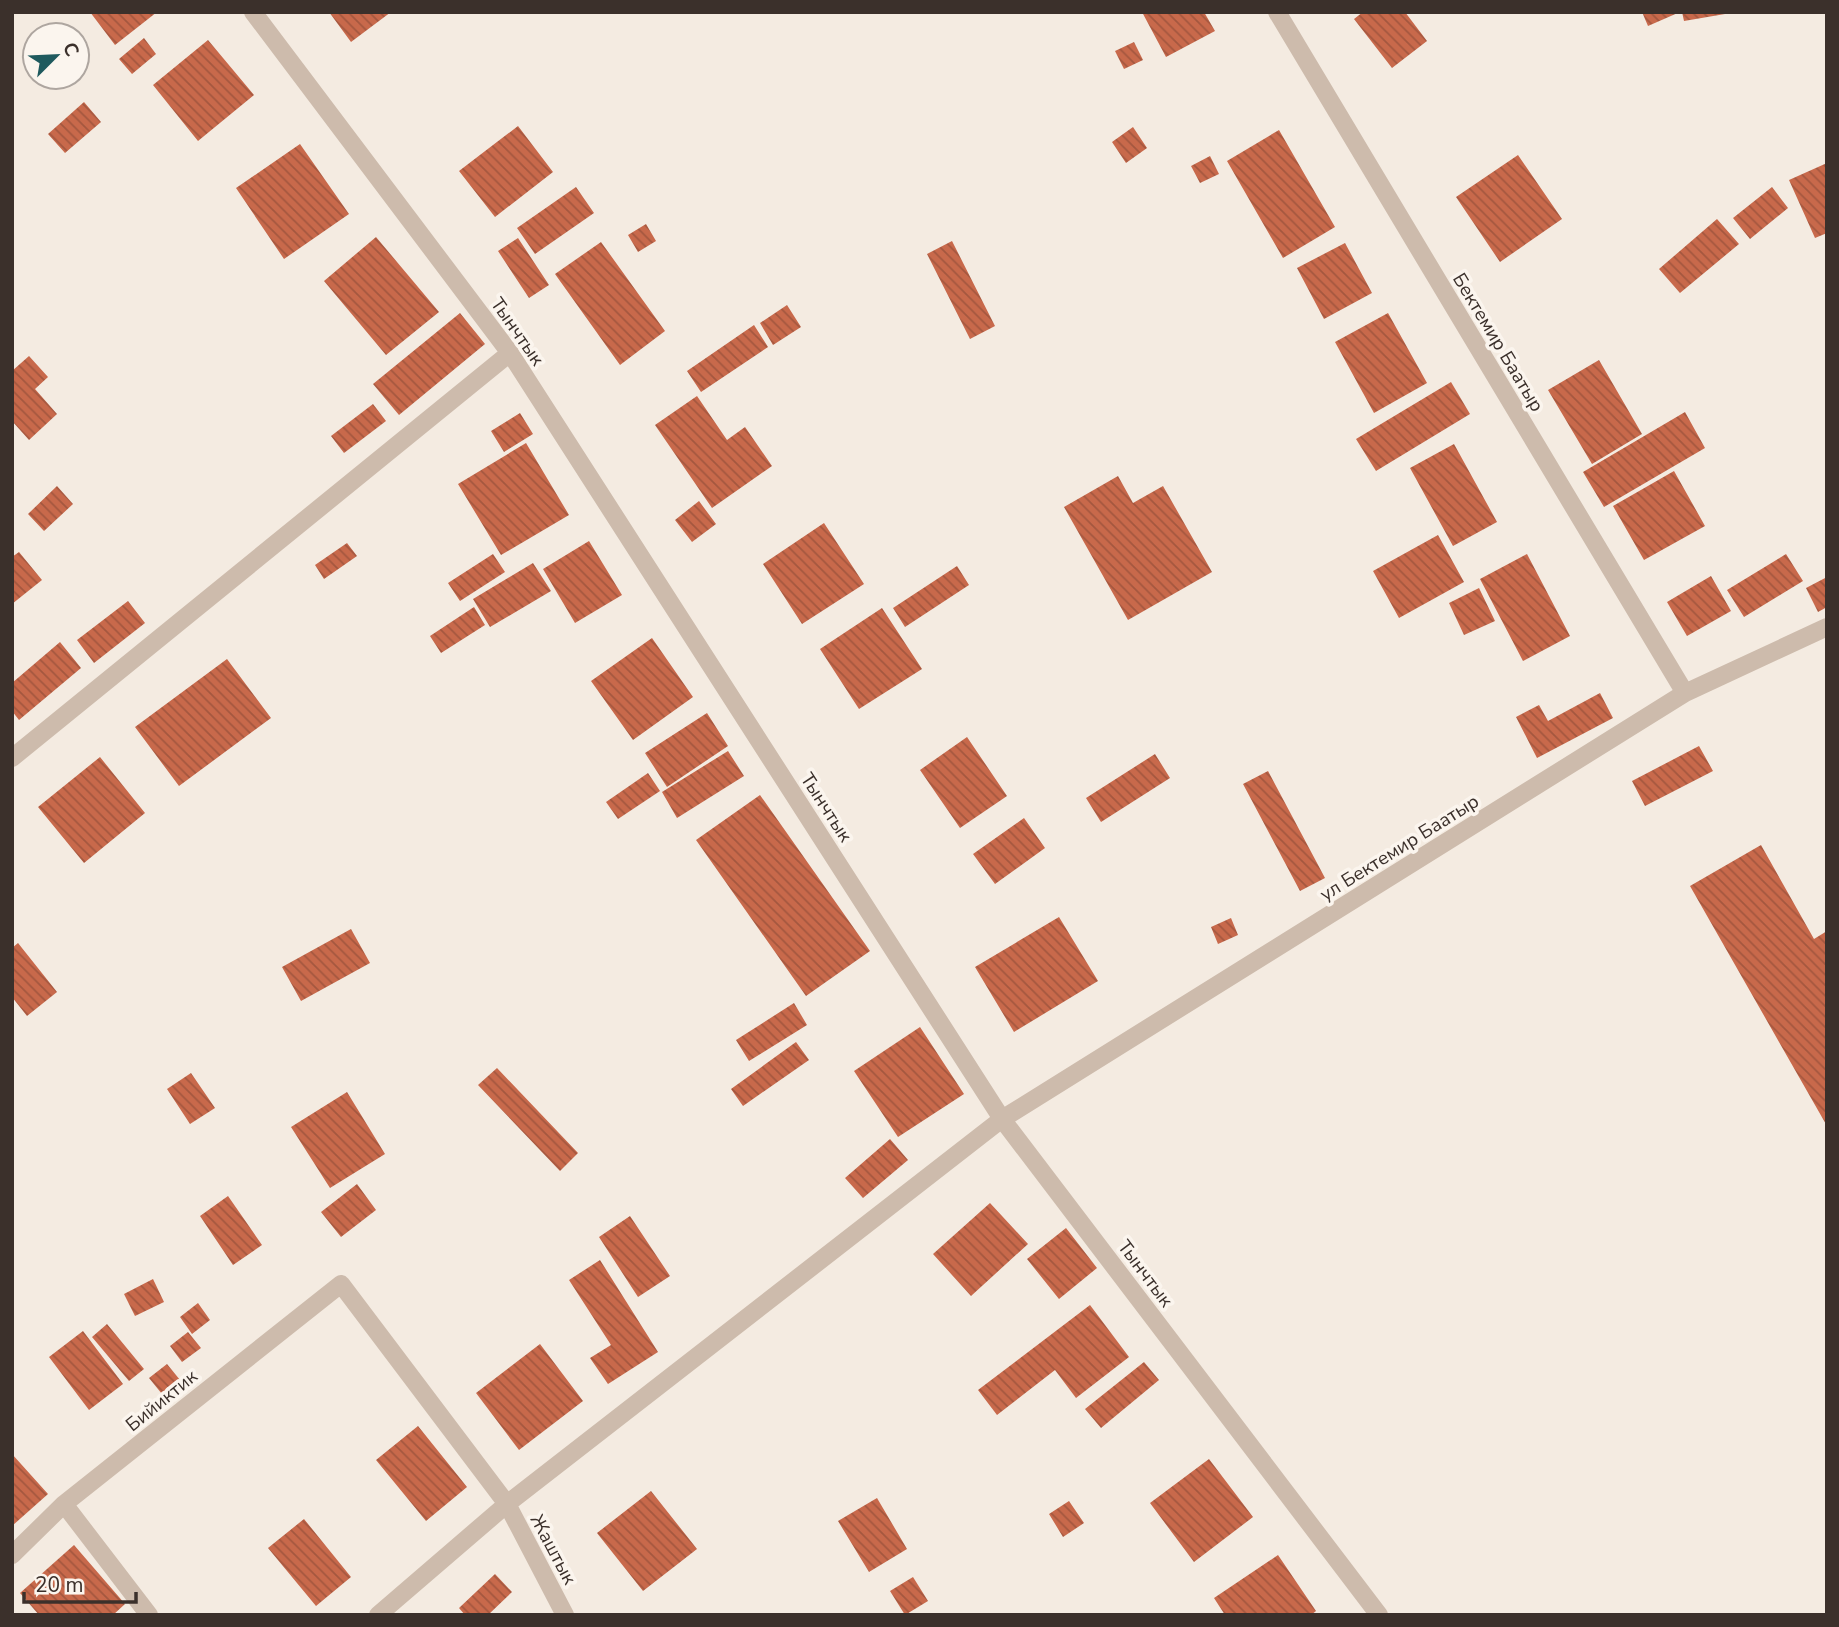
<svg xmlns="http://www.w3.org/2000/svg" width="1839" height="1627" viewBox="0 0 1839 1627" font-family="'Nunito Sans',sans-serif">
  <style>
    .building { fill: url(#building-back-hatch) }
    .lines { fill: none; stroke-linecap: round; stroke-linejoin: round }
    .street { stroke: #cdbbac; stroke-width: 18 }
    .labels { text-anchor: middle; stroke-width: 7; stroke-linejoin: round; paint-order: stroke }
    .street-label { font-size: 19px; fill: #3b302b; stroke: #fbf5ee }
  </style>
  <defs>
    <pattern id="building-back-hatch" width="6" height="6" patternUnits="userSpaceOnUse" patternTransform="scale(1.75)"><rect width="6" height="6" fill="#c8694b"/><path d="M-1 5l2 2M0 0l6 6M5-1l2 2" fill="none" stroke="#a4573f"/></pattern>
  </defs>
  <rect width="100%" height="100%" fill="#f4ebe1"/>
  <path class="building" d="M90 12H157L115 45Z
    M329 12H391L351 42Z
    M1142 12H1204L1215 31 1166 57Z
    M1363 12H1405L1427 41 1392 68 1354 19Z
    M1642 12H1680L1648 26Z
    M1682 12H1725V14L1684 21Z
    M144 38 156 54 132 74 119 59Z
    M208 40 254 95 198 141 153 85Z
    M1134 42 1143 60 1124 69 1115 51Z
    M84 102 101 122 65 153 48 134Z
    M518 126 553 172 495 217 459 171Z
    M1133 127 1147 148 1126 163 1112 142Z
    M1279 130 1335 227 1283 258 1227 161Z
    M300 144 349 214 284 259 236 188Z
    M1518 155 1562 219 1500 262 1456 197Z
    M1210 156 1219 174 1200 183 1191 166Z
    M1827 163V233L1815 238 1789 180Z
    M576 187 594 213 535 254 517 228Z
    M1772 187 1788 208 1750 239 1733 218Z
    M1717 219 1739 244 1680 293 1659 269Z
    M646 224 656 241 638 252 628 235Z
    M376 237 439 312 386 355 324 281Z
    M518 238 549 285 529 298 498 251Z
    M952 241 995 326 970 339 927 254Z
    M601 242 665 331 620 365 555 274Z
    M1345 243 1372 293 1324 319 1297 268Z
    M787 305 801 327 773 345 760 323Z
    M460 313 485 344 399 415 373 384Z
    M1388 313 1427 383 1374 413 1335 342Z
    M754 325 768 347 701 392 687 371Z
    M29 356 48 377 35 389 57 414 29 440 12 421V371Z
    M1599 360 1642 434 1592 464 1548 390Z
    M1451 382 1470 414 1376 471 1356 439Z
    M697 396 727 440 745 427 772 466 712 508 655 425Z
    M373 404 386 421 344 453 331 436Z
    M1685 412 1705 448 1604 507 1583 472Z
    M520 413 533 434 504 452 491 431Z
    M526 443 569 515 501 555 458 484Z
    M1454 444 1497 522 1453 546 1410 468Z
    M1674 471 1705 526 1644 560 1613 506Z
    M1118 476 1133 503 1163 486 1212 572 1128 620 1064 507Z
    M57 486 73 504 44 531 28 514Z
    M699 501 716 524 692 542 675 520Z
    M824 523 864 584 802 624 763 564Z
    M1438 535 1464 582 1399 618 1373 571Z
    M589 541 622 595 575 623 543 569Z
    M347 543 357 556 324 579 315 565Z
    M19 552 42 580 12 604V557Z
    M493 554 505 572 460 601 448 583Z
    M1527 554 1570 636 1523 661 1480 579Z
    M1786 554 1803 581 1744 617 1727 590Z
    M533 563 551 591 490 627 473 599Z
    M957 566 969 585 905 627 893 608Z
    M1711 576 1731 611 1687 636 1667 602Z
    M1827 577V607L1818 612 1806 588Z
    M1479 588 1495 621 1464 635 1449 603Z
    M128 601 145 623 94 663 77 640Z
    M474 607 485 625 441 653 430 636Z
    M882 608 922 669 859 709 820 649Z
    M652 638 693 697 633 740 591 681Z
    M60 642 81 668 19 720 12 711V683Z
    M227 659 271 718 179 786 135 727Z
    M1600 693 1613 718 1537 758 1516 717 1539 705 1548 721Z
    M707 713 728 746 667 787 645 753Z
    M967 737 1007 796 960 828 920 770Z
    M1699 746 1713 771 1645 806 1632 781Z
    M728 751 744 776 677 818 662 792Z
    M1155 754 1170 778 1101 822 1086 798Z
    M100 757 145 813 84 863 38 807Z
    M1268 771 1325 878 1300 891 1243 784Z
    M648 773 660 791 618 819 606 802Z
    M760 795 870 951 806 996 696 840Z
    M1024 818 1045 848 995 884 973 854Z
    M1761 845 1814 939 1827 931V1126L1690 886Z
    M1059 917 1098 981 1014 1032 975 967Z
    M1231 918 1238 935 1218 944 1211 927Z
    M351 929 370 963 301 1001 282 967Z
    M18 943 57 992 27 1016 12 997V948Z
    M794 1003 807 1025 749 1061 736 1040Z
    M920 1027 964 1094 898 1137 854 1071Z
    M796 1042 809 1060 743 1106 731 1089Z
    M497 1068 578 1153 560 1171 478 1085Z
    M191 1073 215 1108 190 1124 167 1089Z
    M347 1092 385 1154 330 1188 291 1127Z
    M890 1139 908 1160 863 1198 845 1178Z
    M357 1184 376 1210 341 1237 321 1212Z
    M228 1196 262 1245 233 1265 200 1216Z
    M990 1203 1028 1244 971 1296 933 1254Z
    M630 1216 670 1276 638 1297 599 1237Z
    M1066 1228 1097 1268 1059 1299 1027 1259Z
    M600 1260 658 1352 608 1384 590 1358 611 1345 569 1280Z
    M153 1279 164 1302 135 1316 124 1294Z
    M198 1303 210 1320 192 1334 180 1317Z
    M1090 1305 1129 1357 1076 1398 1055 1370 997 1415 978 1390Z
    M107 1324 144 1369 129 1381 92 1337Z
    M83 1331 123 1384 89 1410 49 1357Z
    M188 1332 201 1348 182 1362 170 1346Z
    M540 1344 583 1401 519 1450 476 1393Z
    M1144 1362 1159 1380 1101 1428 1085 1409Z
    M167 1364 180 1380 162 1394 149 1378Z
    M418 1426 467 1487 426 1521 376 1460Z
    M12 1454 48 1494 12 1526Z
    M1209 1459 1253 1517 1194 1562 1150 1503Z
    M651 1491 697 1549 643 1591 597 1533Z
    M877 1498 907 1549 869 1572 838 1521Z
    M1069 1501 1084 1523 1063 1537 1049 1514Z
    M304 1519 351 1577 316 1606 268 1548Z
    M74 1545 125 1604 113 1615H39L20 1593Z
    M1278 1555 1316 1611 1311 1615H1225L1214 1598Z
    M495 1574 512 1592 488 1615H465L459 1608Z
    M913 1577 928 1601 905 1615 890 1591Z"/>
  <g class="lines">
    <path class="street" d="M253 12 510 353 1002 1119 1379 1615
      M1277 12 1685 693
      M12 758 510 353
      M64 1504 149 1615
      M12 1555 64 1504 341 1284 507 1504 565 1615
      M378 1615 507 1504 1002 1119 1685 693 1827 627"/>
  </g>
  <g class="labels">
    <g class="street-label">
      <text transform="translate(518 331) rotate(55)" y="7">Тынчтык</text>
      <text transform="translate(1499 342) rotate(59)" y="7">Бектемир Баатыр</text>
      <text transform="translate(827 807) rotate(57)" y="7">Тынчтык</text>
      <text transform="translate(1399 847) rotate(-32)" y="7">ул Бектемир Баатыр</text>
      <text transform="translate(1146 1273) rotate(53)" y="7">Тынчтык</text>
      <text transform="translate(161 1400) rotate(-39)" y="7">Бийиктик</text>
      <text transform="translate(554 1549) rotate(62)" y="7">Жаштык</text>
    </g>
  </g>
  <rect width="1839" height="1627" fill="none" stroke="#3b302b" stroke-width="28"/>
  <g transform="translate(56 56) rotate(66)"><circle r="33" fill="#fbf5ee" stroke="#aea6a0" stroke-width="2"/>
  <path d="M0-5L12 26L0 18L-12 26Z" fill="#1f5a5e"/>
  <text y="-10" font-size="19" font-weight="bold" text-anchor="middle" fill="#3b302b">С</text>
  </g>
  <path d="M24 1592v10h112v-10" fill="none" stroke="#3b302b" stroke-width="3.5"/>
  <text x="35" y="1592" font-size="21" fill="#3b302b" stroke="#fbf5ee" stroke-width="5" paint-order="stroke">20 m</text>
</svg>
